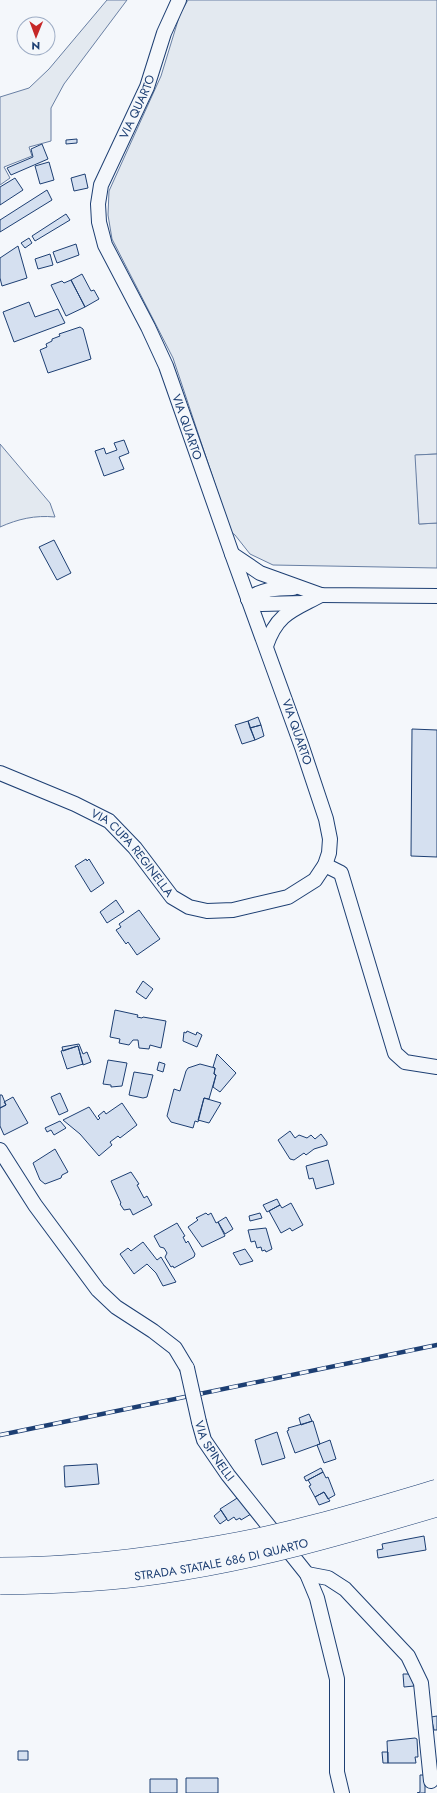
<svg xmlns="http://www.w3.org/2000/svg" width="437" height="1793" viewBox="0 0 437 1793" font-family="Jost,sans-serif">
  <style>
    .green { fill: #e3e9f0; stroke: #687fa3 }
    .parking { fill: #e3e8f0; stroke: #687fa3 }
    .building { fill: #d5e0f0; stroke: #1d3f73 }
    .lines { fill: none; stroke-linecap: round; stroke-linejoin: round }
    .minor-casing { stroke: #1d3f73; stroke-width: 16 }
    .minor { stroke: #f4f7fb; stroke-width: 14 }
    .rail-casing { stroke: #1d3f73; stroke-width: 4.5 }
    .rail { stroke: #f4f7fb; stroke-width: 3; stroke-dasharray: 9; stroke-linecap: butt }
    .minor-bridge-casing { stroke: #1d3f73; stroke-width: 16; stroke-linecap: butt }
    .highway-bridge-casing { stroke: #1d3f73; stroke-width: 22; stroke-linecap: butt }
    .minor-bridge { stroke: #f4f7fb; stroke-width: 14 }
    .highway-bridge { stroke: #f4f7fb; stroke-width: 21 }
    .labels { text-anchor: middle; stroke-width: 3; stroke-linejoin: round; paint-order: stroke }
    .street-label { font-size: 12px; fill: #1d3f73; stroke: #f4f7fb }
  </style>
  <rect width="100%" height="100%" fill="#f4f7fb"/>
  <path class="green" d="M107 0H127L64 84 51 108V141L29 147 32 156 4 167 10 178 0 185V97L29 88 49 69Z
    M188 0H437V454L416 455 419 524 437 523V568L273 565 250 554 235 535 231 532 173 358 112 239 108 215 109 191 161 76 180 14Z
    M0 444 50 503 55 517C35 515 18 519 0 527Z"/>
  <path class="parking" d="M437 454V523L419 524 415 455Z"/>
  <path class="building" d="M77 139V143L66 144V140Z
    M42 144 48 159 11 175 7 168 33 157 31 149Z
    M49 162 54 180 40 184 35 166Z
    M85 174 88 188 74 191 71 178Z
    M15 178 23 190 0 205V187Z
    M47 190 52 200 0 232V220Z
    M66 214 70 220 35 241 32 236Z
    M29 238 32 243 25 248 21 243Z
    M76 244 79 255 57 263 53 252Z
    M18 246 27 278 2 286 0 278V258Z
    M50 254 53 265 38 269 35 259Z
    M82 274 91 291 94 290 99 299 85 307 71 280Z
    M71 280 85 307 66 316 51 285 62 281 64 283Z
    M29 302 35 317 58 309 65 323 14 342 3 312Z
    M80 327 83 329 91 359 48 373 40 350 47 347 46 344 52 341V339L60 336 59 334Z
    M124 440 129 453 119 457 124 469 104 476 95 451 104 448 106 454 117 450 114 443Z
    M54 540 71 573 57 580 39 547Z
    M258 717 261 725 250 728 248 721Z
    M248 721 255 740 242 744 235 725Z
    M261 725 264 736 255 740 250 728Z
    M412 729 437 730V857L411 856Z
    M86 859 87 861 89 859 104 883 91 892 75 866Z
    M116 900 124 912 107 923 100 912Z
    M139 910 160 939 137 955 128 942 126 944 116 930 121 927 119 924Z
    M143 981 153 989 146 999 136 992Z
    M115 1010 138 1015 137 1017 142 1018 143 1017 166 1021 161 1048 150 1045 149 1049 139 1048 138 1040H133L129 1045 119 1043 120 1039 110 1037Z
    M187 1031 196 1035 197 1032 202 1035 197 1047 183 1041 184 1032 186 1033Z
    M79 1044 83 1054 87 1052 91 1062 83 1065 78 1046 63 1051 62 1047Z
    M78 1046 83 1064 67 1069 61 1051Z
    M217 1054 236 1073 220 1092 213 1087 216 1075 214 1074 215 1068 213 1067Z
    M108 1060 127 1063 122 1086 111 1087V1085L103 1084Z
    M159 1062 165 1064 163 1072 157 1070Z
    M200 1064 215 1068 214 1074 216 1075 209 1099 204 1098 198 1122 195 1121 193 1128 171 1122 167 1116 174 1089 180 1091 186 1071 188 1068Z
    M134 1072 153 1075 147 1097 143 1098 129 1095Z
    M60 1093 68 1111 59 1115 51 1097Z
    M0 1095H2L6 1105 0 1108Z
    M13 1097 28 1123 4 1135 0 1126V1108L6 1105 4 1102Z
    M204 1098 221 1103 209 1123 198 1120Z
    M122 1103 137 1125 120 1138 118 1136 110 1142 112 1145 99 1156 80 1134 63 1120 89 1107 98 1120 100 1118 98 1116 104 1111 106 1114Z
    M60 1121 66 1128 54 1135 51 1130 47 1132 45 1128Z
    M290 1131 295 1138 299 1135 307 1138 311 1135 315 1139 321 1134 327 1142V1145L314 1149 306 1155 304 1153 294 1160 290 1159 278 1140Z
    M55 1149 68 1172 62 1175 61 1178 45 1184 40 1180 33 1163Z
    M328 1160 334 1184 316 1189 313 1178 309 1179 306 1166Z
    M131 1172 139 1184 137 1185 144 1198 147 1196 152 1205 133 1215 130 1209 124 1210 120 1204 121 1203 111 1181Z
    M277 1199 280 1205 267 1212 263 1205Z
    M291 1203 303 1225 292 1231 290 1228 281 1233 269 1211 280 1205 282 1208Z
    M206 1213 208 1215 211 1213 216 1223 218 1222 225 1236 202 1247 188 1227 198 1220 196 1218Z
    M260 1213 262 1218 250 1221 249 1216Z
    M226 1217 233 1229 225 1234 218 1222Z
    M177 1223 185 1236 183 1237 186 1243 188 1241 195 1254 194 1257 174 1268 173 1266 171 1267 165 1257 167 1253 164 1248 160 1247 154 1236Z
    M266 1228 272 1249 266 1252 265 1250 262 1251 261 1247 257 1248 255 1241 251 1242 248 1230Z
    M143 1242 157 1260 161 1257 176 1282 163 1286 156 1273 147 1264 134 1274 120 1254 128 1248 131 1251Z
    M245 1249 253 1261 240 1265 233 1253Z
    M309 1414 312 1421 301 1425 299 1418Z
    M313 1421 320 1444 295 1453 287 1431 289 1430 288 1428Z
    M277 1432 285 1458 262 1465 255 1440Z
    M330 1440 336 1459 324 1463 317 1445Z
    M97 1464 99 1484 65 1487 64 1466Z
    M321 1468 323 1472 306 1481 304 1477Z
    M323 1472 326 1478 328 1477 335 1495 328 1499 324 1492 315 1497 309 1486 311 1485 308 1480Z
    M324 1492 330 1501 319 1505 315 1497Z
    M242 1495 251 1514 241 1520 240 1518 236 1520 234 1517 228 1521 220 1509Z
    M221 1510 227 1519 220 1524 214 1516Z
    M424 1536 426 1550 378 1558 377 1550 383 1549 382 1544Z
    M403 1674H412L414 1686 404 1687Z
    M437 1716V1730H434L431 1717Z
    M415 1738 417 1739 418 1757H415L416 1763H388L387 1741Z
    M18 1751H28V1760H18Z
    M382 1752H388V1763H383Z
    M420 1775H425V1793H417L420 1792Z
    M186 1778H218V1793H186Z
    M150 1779H177V1793H150Z"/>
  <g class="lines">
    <g class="minor-casing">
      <g id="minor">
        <path d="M232 554 260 573 321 595 437 596"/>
        <path d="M248 599C263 589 275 588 293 588"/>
        <path d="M248 599 261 604 303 603"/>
        <path d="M266 646C277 613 293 610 321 595"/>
        <path id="s1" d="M0 773 75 804 109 821 135 848 172 897 189 907 207 911 233 910 288 897 315 880 325 865 329 853 330 839 326 819 302 747 232 554 166 366 148 327 105 245 99 222 98 204 101 185 147 87 164 33 179 0"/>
        <path d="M325 865 341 873 395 1053 405 1062 437 1067"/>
        <path d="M0 1150 35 1205 98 1290 116 1307 153 1331 175 1348 187 1368"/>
        <path id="s2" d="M199 1422 204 1440 228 1475 307 1574 317 1598 337 1679V1772L342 1793"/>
        <path d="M307 1574 328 1578 345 1589 408 1656 421 1683 431 1781"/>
      </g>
    </g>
    <use href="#minor" class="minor"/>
    <g class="rail-casing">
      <path id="rail" d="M0 1435 437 1345"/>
    </g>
    <use href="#rail" class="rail"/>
    <g class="minor-bridge-casing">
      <path id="minor-bridge" d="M187 1368 199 1422"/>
    </g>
    <g class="highway-bridge-casing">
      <g id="highway-bridge">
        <path d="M0 1568C73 1568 148 1559 220 1546 293 1534 366 1511 437 1490"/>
        <path id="s3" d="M0 1584C53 1583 107 1581 160 1573 254 1560 346 1533 437 1506"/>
      </g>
    </g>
    <use href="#minor-bridge" class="minor-bridge"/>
    <use href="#highway-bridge" class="highway-bridge"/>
  </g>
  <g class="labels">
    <g class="street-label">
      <text dy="4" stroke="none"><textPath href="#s1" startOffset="1199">VIA QUARTO</textPath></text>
      <text transform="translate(187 427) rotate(71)" y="4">VIA QUARTO</text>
      <text transform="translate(297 732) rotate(71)" y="4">VIA QUARTO</text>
      <text dy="4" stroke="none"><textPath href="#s1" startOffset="158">VIA CUPA REGINELLA</textPath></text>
      <text dy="4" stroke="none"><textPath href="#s2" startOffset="33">VIA SPINELLI</textPath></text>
      <text dy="4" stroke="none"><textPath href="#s3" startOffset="223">STRADA STATALE 686 DI QUARTO</textPath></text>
    </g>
  </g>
  <g transform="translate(36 36) rotate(181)"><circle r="19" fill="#f4f7fb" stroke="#9eadc5"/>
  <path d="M0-3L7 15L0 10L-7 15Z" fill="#c62828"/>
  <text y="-6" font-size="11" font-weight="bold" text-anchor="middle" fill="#1d3f73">N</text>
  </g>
</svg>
